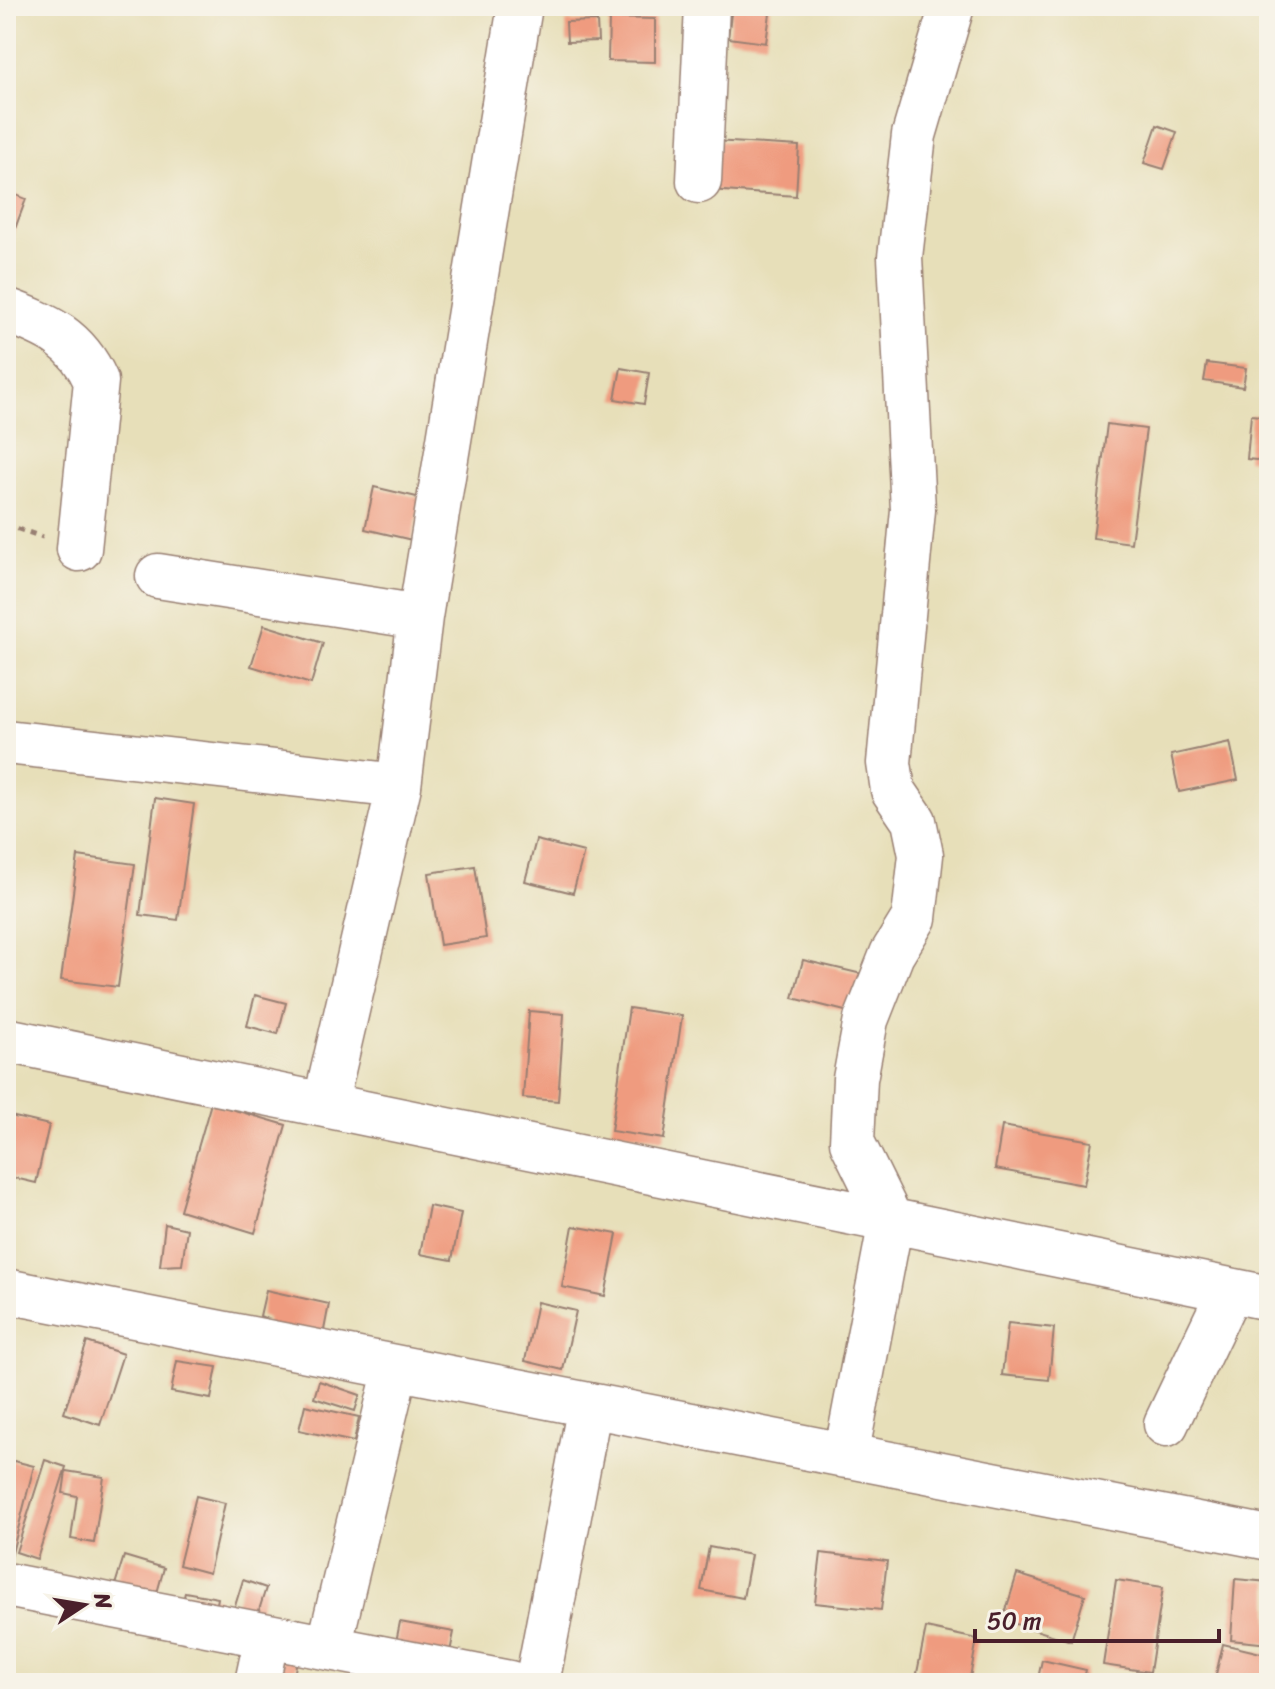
<svg xmlns="http://www.w3.org/2000/svg" width="1275" height="1689" viewBox="0 0 1275 1689" font-family="Sriracha,sans-serif">
  <style>
    .building { fill: #ef9b7f }
    .lines { fill: none; stroke-linecap: round; stroke-linejoin: round }
    .minor-casing { stroke: #987f72; stroke-width: 47 }
    .path { stroke: #987f72; stroke-width: 5; stroke-dasharray: 6 6; stroke-linecap: butt }
    .minor { stroke: #fff; stroke-width: 44 }
  </style>
  <rect width="100%" height="100%" fill="#f7f3e8"/>
  <filter id="ink" filterUnits="userSpaceOnUse"><feTurbulence type="fractalNoise" baseFrequency=".0125" numOctaves="2"/><feDisplacementMap in="SourceGraphic" scale="16" xChannelSelector="R" yChannelSelector="G"/><feConvolveMatrix kernelMatrix="1 2 1 2 8 2 1 2 1" color-interpolation-filters="sRGB"/></filter>
  <filter id="wash" filterUnits="userSpaceOnUse"><feTurbulence type="fractalNoise" baseFrequency=".006" numOctaves="4" result="noise"/><feDisplacementMap in="SourceGraphic" scale="32" xChannelSelector="R" yChannelSelector="G"/><feGaussianBlur stdDeviation="1.8" result="paint"/><feColorMatrix in="noise" values="0 0 0 0 0 0 0 0 0 0 0 0 0 0 0 0 0 1.4 0 .05"/><feComposite in="paint" operator="in"/></filter>
  <g filter="url(#wash)">
    <rect width="100%" height="100%" fill="#e7dfb9"/>
    <g id="blocks">
      <path class="building" d="M732 6H771L766 43 728 38Z
        M609 18 655 19V62L608 61Z
        M597 21 598 41 567 42 566 22Z
        M1157 125 1177 132 1164 169 1144 163Z
        M713 141 799 146 796 196 710 190Z
        M6 191 26 199 6 253Z
        M1207 363 1246 368 1243 387 1204 381Z
        M621 368 649 373 644 404 615 399Z
        M1251 415 1269 417 1266 461 1247 459Z
        M1107 424 1146 429 1131 543 1093 538Z
        M374 487 421 498 412 540 365 529Z
        M264 625 323 643 311 684 251 666Z
        M1230 742 1238 780 1179 792 1171 755Z
        M155 798 194 804 178 920 140 915Z
        M536 840 584 852 573 893 525 881Z
        M78 856 135 864 118 987 61 980Z
        M475 866 486 938 440 945 429 873Z
        M803 960 862 974 853 1013 793 998Z
        M255 995 286 1003 278 1034 247 1026Z
        M629 1008 682 1016 664 1139 611 1131Z
        M529 1011 564 1014 558 1101 523 1098Z
        M211 1103 286 1125 255 1233 180 1210Z
        M6 1115 49 1125 36 1183 6 1176Z
        M1002 1126 1092 1141 1084 1185 995 1169Z
        M429 1206 461 1213 452 1260 420 1254Z
        M165 1224 187 1229 182 1265 160 1266Z
        M573 1226 617 1234 605 1296 562 1287Z
        M266 1290 329 1304 321 1346 266 1334 267 1319 260 1316Z
        M537 1302 576 1311 563 1370 525 1361Z
        M1008 1323 1054 1328 1049 1380 1002 1375Z
        M87 1342 123 1354 100 1425 64 1413Z
        M177 1361 217 1367 211 1399 171 1392Z
        M319 1381 360 1395 355 1411 314 1398Z
        M305 1405 359 1417 354 1442 299 1430Z
        M6 1459 34 1466 11 1557 6 1556Z
        M45 1460 66 1467 37 1559 16 1552Z
        M66 1471 104 1477 94 1543 71 1539 77 1496 63 1493Z
        M196 1496 225 1503 209 1573 179 1565Z
        M709 1547 751 1555 743 1598 701 1590Z
        M821 1553 887 1561 881 1610 815 1603Z
        M124 1556 164 1568 155 1600 114 1588Z
        M1017 1574 1085 1595 1071 1641 1003 1620Z
        M1235 1579 1269 1582V1644L1231 1640Z
        M243 1580 266 1588 254 1626 231 1619Z
        M1116 1580 1163 1587 1150 1672 1103 1665Z
        M185 1592 218 1598 214 1620 181 1613Z
        M400 1622 454 1632 448 1662 394 1652Z
        M926 1628 977 1639 969 1683H915Z
        M1223 1644 1269 1655V1683H1214Z
        M282 1657 297 1659 293 1683H278Z
        M1042 1660 1086 1670 1083 1683H1037Z"/>
    </g>
  </g>
  <g filter="url(#ink)">
    <use href="#blocks" fill-opacity="0" stroke="#987f72" stroke-width="2"/>
    <g class="lines">
      <g class="minor-casing">
        <path id="minor" d="M699 181 707 6
          M6 310C48 326 77 338 96 381L79 549
          M158 576 420 617
          M6 742 399 786
          M6 1040 1269 1298
          M325 1105 399 786 420 617 520 6
          M6 1291 1269 1538
          M1166 1424 1230 1290
          M846 1456 891 1221 852 1142 855 1079 866 1020 892 954 914 918 921 855 914 821 893 790 889 763 913 510 900 257 914 135 952 6
          M6 1585 510 1683
          M329 1647 396 1368
          M257 1683 267 1636
          M537 1683 590 1405"/>
      </g>
      <path class="path" d="M6 525 43 537"/>
      <use href="#minor" class="minor"/>
    </g>
  </g>
  <rect width="1275" height="1689" fill="none" stroke="#f7f3e8" stroke-width="32"/>
  <g transform="translate(84 1605) rotate(78)" stroke="#f7f3e8" stroke-width="6" paint-order="stroke">
  <path d="M0-6L14 30L0 20L-14 30Z" fill="#4a1f2b"/>
  <text y="-12" font-size="22" font-weight="bold" text-anchor="middle" fill="#4a1f2b">N</text>
  </g>
  <path d="M975 1629v12h244v-12" fill="none" stroke="#4a1f2b" stroke-width="4"/>
  <text x="987" y="1629" font-size="24" fill="#4a1f2b" stroke="#f7f3e8" stroke-width="6" paint-order="stroke">50 m</text>
</svg>
